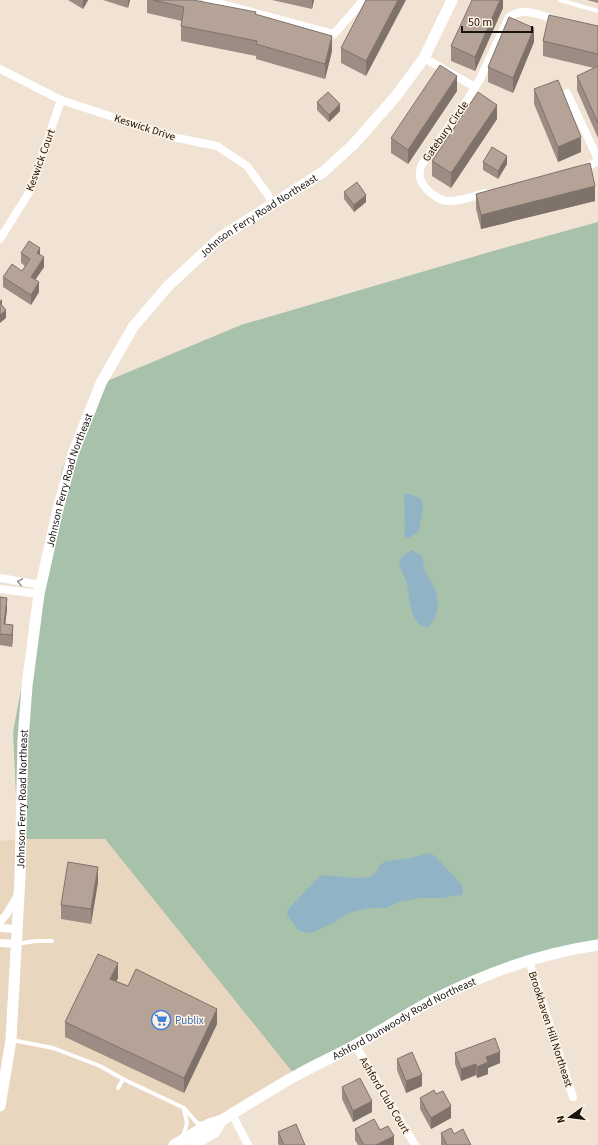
<svg xmlns="http://www.w3.org/2000/svg" width="598" height="1145" viewBox="0 0 598 1145" font-family="'Source Sans 3',sans-serif">
  <style>
    .built { fill: #e8d6bf }
    .green { fill: #a8c1ab }
    .water { fill: #90b4c6 }
    .lines { fill: none; stroke-linecap: round; stroke-linejoin: round }
    .lane { stroke: #fff; stroke-width: 4 }
    .street { stroke: #fff; stroke-width: 8 }
    .secondary { stroke: #fff; stroke-width: 11 }
    .wall { fill: #9c8c83 }
    .shaded-wall { fill: #7f726a }
    .building { fill: #b5a398; stroke: #7f726a }
    .oneway { stroke: #989593 }
    .labels { text-anchor: middle; stroke-width: 3; stroke-linejoin: round; paint-order: stroke }
    .street-label { font-size: 11px; fill: #19140f; stroke: #fef1e0 }
    .shop-label { font-size: 11px; fill: #366cbe; stroke: #fef1e0; text-anchor: start }
  </style>
  <rect width="100%" height="100%" fill="#f1e3d3"/>
  <path class="built" d="M18 839H105L294 1074 171 1145H0V841Z"/>
  <path class="green" d="M598 222V940L442 997 294 1074 105 839H18L13 732 62 470 95 386 241 325 493 251Z"/>
  <path class="water" d="M407 493 420 498 422 501 423 508 419 531 412 536 408 538 404 536 405 529 404 495Z
    M412 550 422 556C424 561 423 566 425 571 427 575 429 578 431 582 440 596 441 614 428 627 411 628 409 597 407 585 405 578 402 571 399 564 400 556 406 554 412 550Z
    M430 853 435 856 462 885 463 892 462 895 439 898H420L399 902 386 908H369L348 913 335 922 311 933 303 932 298 930 287 915 288 910 291 906 320 876 323 875 354 878 370 877 376 872 381 864 386 861 411 858Z"/>
  <g class="lines">
    <path class="lane" d="M560 0 598 11
      M17 944 35 941H52
      M12 1040 53 1048 100 1066 123 1079 184 1108 197 1123 204 1124
      M118 1088 123 1079
      M183 1136 187 1123 184 1110"/>
    <path class="street" d="M207 0 334 34 361 3 362 0
      M424 58 475 87
      M0 69 61 100 177 138 217 146 247 166 268 195 272 204
      M567 93 598 159
      M582 169 587 167 598 161
      M485 193C474 196 462 201 451 201 439 202 423 189 420 178 419 174 420 170 421 166L468 99 480 79 509 17C524 6 543 16 559 21
      M0 239 30 191 61 100
      M0 578 41 585
      M0 589 39 594
      M0 922 6 915 18 895
      M0 928 17 929
      M0 943 17 944
      M529 961 573 1097
      M355 1045 415 1145
      M232 1114 248 1145"/>
    <g class="secondary">
      <path id="s1" d="M0 1106 11 1040 20 877 23 740 27 686 39 594 58 509 73 454 101 383 133 327 168 286 221 237 323 172 353 145 396 96 424 58 452 0"/>
      <path id="s2" d="M174 1145 209 1124 222 1120C247 1105 272 1089 297 1075 317 1064 337 1055 357 1044 383 1030 408 1013 435 999 486 973 542 953 598 945"/>
      <path d="M192 1145 214 1133 222 1120"/>
    </g>
  </g>
  <path class="wall" d="M68 0H88L83 9Z
    M103 0H130L128 8Z
    M147 0H193L256 14 332 51 325 79 256 59V56L181 41V26L182 21 147 13Z
    M272 0H314L312 9Z
    M366 0V76L341 63V48Z
    M503 0V8L475 71 451 61V46Z
    M587 0H598V3Z
    M598 26V138L577 90V76L594 68 543 56V41Z
    M534 42 513 93 488 82V67Z
    M534 89 581 152 558 162 534 104Z
    M457 91 408 164 391 153V138Z
    M317 102 340 111 329 122 317 110Z
    M497 119 451 188 432 176V161Z
    M483 162 507 164 498 179 483 170Z
    M344 192 366 202 354 212 344 199Z
    M476 194 595 201 481 229 476 209Z
    M21 253 40 255 44 267 35 280 39 292 31 305 3 287V277L22 271 25 266 21 263Z
    M0 597 7 609 5 624 13 636 12 647 0 645Z
    M98 882 91 924 61 919V905Z
    M118 978 116 981 217 1024 184 1093 65 1037V1022Z
    M455 1053 500 1063 488 1068V1074L477 1078 476 1075 461 1081 455 1064Z
    M397 1059 422 1086 406 1093 397 1070Z
    M342 1087 372 1112 353 1122 342 1099Z
    M420 1098 451 1118 431 1129 420 1109Z
    M355 1129 380 1130 394 1145H358L355 1140Z
    M278 1132 305 1145H279L278 1144Z
    M441 1133 454 1134 471 1145H441Z"/>
  <path class="shaded-wall" d="M83 0H88L83 9Z
    M128 0H130L128 8Z
    M312 0H314L312 9Z
    M398 0H406L366 76V61Z
    M500 0H503V8L475 71V57Z
    M534 28V42L513 93V78Z
    M332 36V51L325 79V64Z
    M457 76V91L408 164V150Z
    M340 104V111L329 122V115Z
    M497 105V119L451 188V173Z
    M581 137V152L558 162V147Z
    M507 156V164L498 179V171Z
    M595 186V201L481 229V215Z
    M366 195V202L354 212V205Z
    M40 248V258L37 253Z
    M44 257V267L31 286V277Z
    M39 282V292L31 305V295Z
    M2 299V306L0 308V301Z
    M6 310V318L0 323V315Z
    M7 598V609L4 635V624Z
    M13 625V636L12 647V635Z
    M98 867V882L91 924V909Z
    M118 963V978L110 994V979Z
    M217 1009V1024L184 1093V1078Z
    M500 1052V1063L488 1068V1074L477 1078V1067L486 1057Z
    M476 1064V1075L461 1081V1069Z
    M422 1075V1086L406 1093V1081Z
    M372 1101V1112L353 1122V1111Z
    M451 1106V1118L431 1129V1118Z
    M394 1136V1145H376Z"/>
  <path class="building" d="M153 0H193L256 12 255 14 332 36 325 64 256 44 257 41 181 26 184 7Z
    M366 0H398L366 61 341 48Z
    M472 0H500L475 57 451 46Z
    M549 15 598 26V54L543 41Z
    M509 17 534 28 513 78 488 67Z
    M440 65 457 76 408 150 391 138Z
    M598 66V123L577 76Z
    M558 80 581 137 558 147 534 89Z
    M328 92 340 104 329 115 317 102Z
    M478 92 497 105 451 173 432 161Z
    M492 147 507 156 498 171 483 162Z
    M590 163 595 186 481 215 476 194Z
    M357 182 366 195 354 205 344 192Z
    M29 241 40 248 37 253 44 257 31 277 39 282 31 295 3 277 12 264 22 271 30 259 21 253Z
    M0 303 6 310 0 315Z
    M0 597 7 598 4 624 13 625 12 635 0 634Z
    M68 862 98 867 91 909 61 905Z
    M98 954 118 963 110 979 128 986 136 969 217 1009 184 1078 65 1022Z
    M495 1038 500 1052 486 1057 488 1062 477 1067 476 1064 461 1069 455 1053Z
    M412 1052 422 1075 406 1081 397 1059Z
    M360 1078 372 1101 353 1111 342 1087Z
    M434 1090 436 1094 443 1091 451 1106 431 1118 420 1098Z
    M374 1119 380 1130 388 1126 394 1136 376 1145H364L355 1129Z
    M296 1124 305 1145H284L278 1132Z
    M451 1128 454 1134 463 1129 471 1145H447L441 1133Z"/>
  <defs><path id="oneway-chevron" d="M-2-3.5L2.5 0L-2 3.5" fill="none" stroke-width="1.6" stroke-linecap="round" stroke-linejoin="round"/></defs>
  <use class="oneway" href="#oneway-chevron" transform="translate(20 582) rotate(-170)"/>
  <defs>
    <g id="supermarket-ring" transform="scale(1)"><circle r="9.5" fill="#fef1e0" stroke="#3f7fe0" stroke-width="1.5"/><path d="M-6-5.5h2.5l.6 2H6L4.5 2H-2.5L-4.4-4H-6ZM-1.5 3.2a1.3 1.3 0 1 0 .1 0ZM3 3.2a1.3 1.3 0 1 0 .1 0Z" fill="#3f7fe0"/></g>
  </defs>
  <g fill-rule="evenodd">
    <use href="#supermarket-ring" x="161" y="1020"/>
  </g>
  <g class="labels">
    <g class="street-label">
      <text transform="translate(145 127) rotate(18)" y="4">Keswick Drive</text>
      <text transform="translate(445 131) rotate(-55)" y="4">Gatebury Circle</text>
      <text transform="translate(40 160) rotate(-70)" y="4">Keswick Court</text>
      <text dy="4" stroke="none"><textPath href="#s1" startOffset="968">Johnson Ferry Road Northeast</textPath></text>
      <text dy="4" stroke="none"><textPath href="#s1" startOffset="632">Johnson Ferry Road Northeast</textPath></text>
      <text dy="4" stroke="none"><textPath href="#s1" startOffset="308">Johnson Ferry Road Northeast</textPath></text>
      <text dy="4" stroke="none"><textPath href="#s2" startOffset="263">Ashford Dunwoody Road Northeast</textPath></text>
      <text transform="translate(551 1029) rotate(72)" y="4">Brookhaven Hill Northeast</text>
      <text transform="translate(385 1095) rotate(59)" y="4">Ashford Club Court</text>
    </g>
    <g class="shop-label">
      <text x="175" y="1024">Publix</text>
    </g>
  </g>
  <g transform="translate(570 1117) rotate(256)" stroke="#fef1e0" stroke-width="3" paint-order="stroke">
  <path d="M0-3L7 15L0 10L-7 15Z" fill="#19140f"/>
  <text y="-6" font-size="11" font-weight="bold" text-anchor="middle" fill="#19140f">N</text>
  </g>
  <path d="M462 26v6h70v-6" fill="none" stroke="#19140f" stroke-width="2"/>
  <text x="468" y="26" font-size="12" fill="#19140f" stroke="#fef1e0" stroke-width="3" paint-order="stroke">50 m</text>
</svg>
